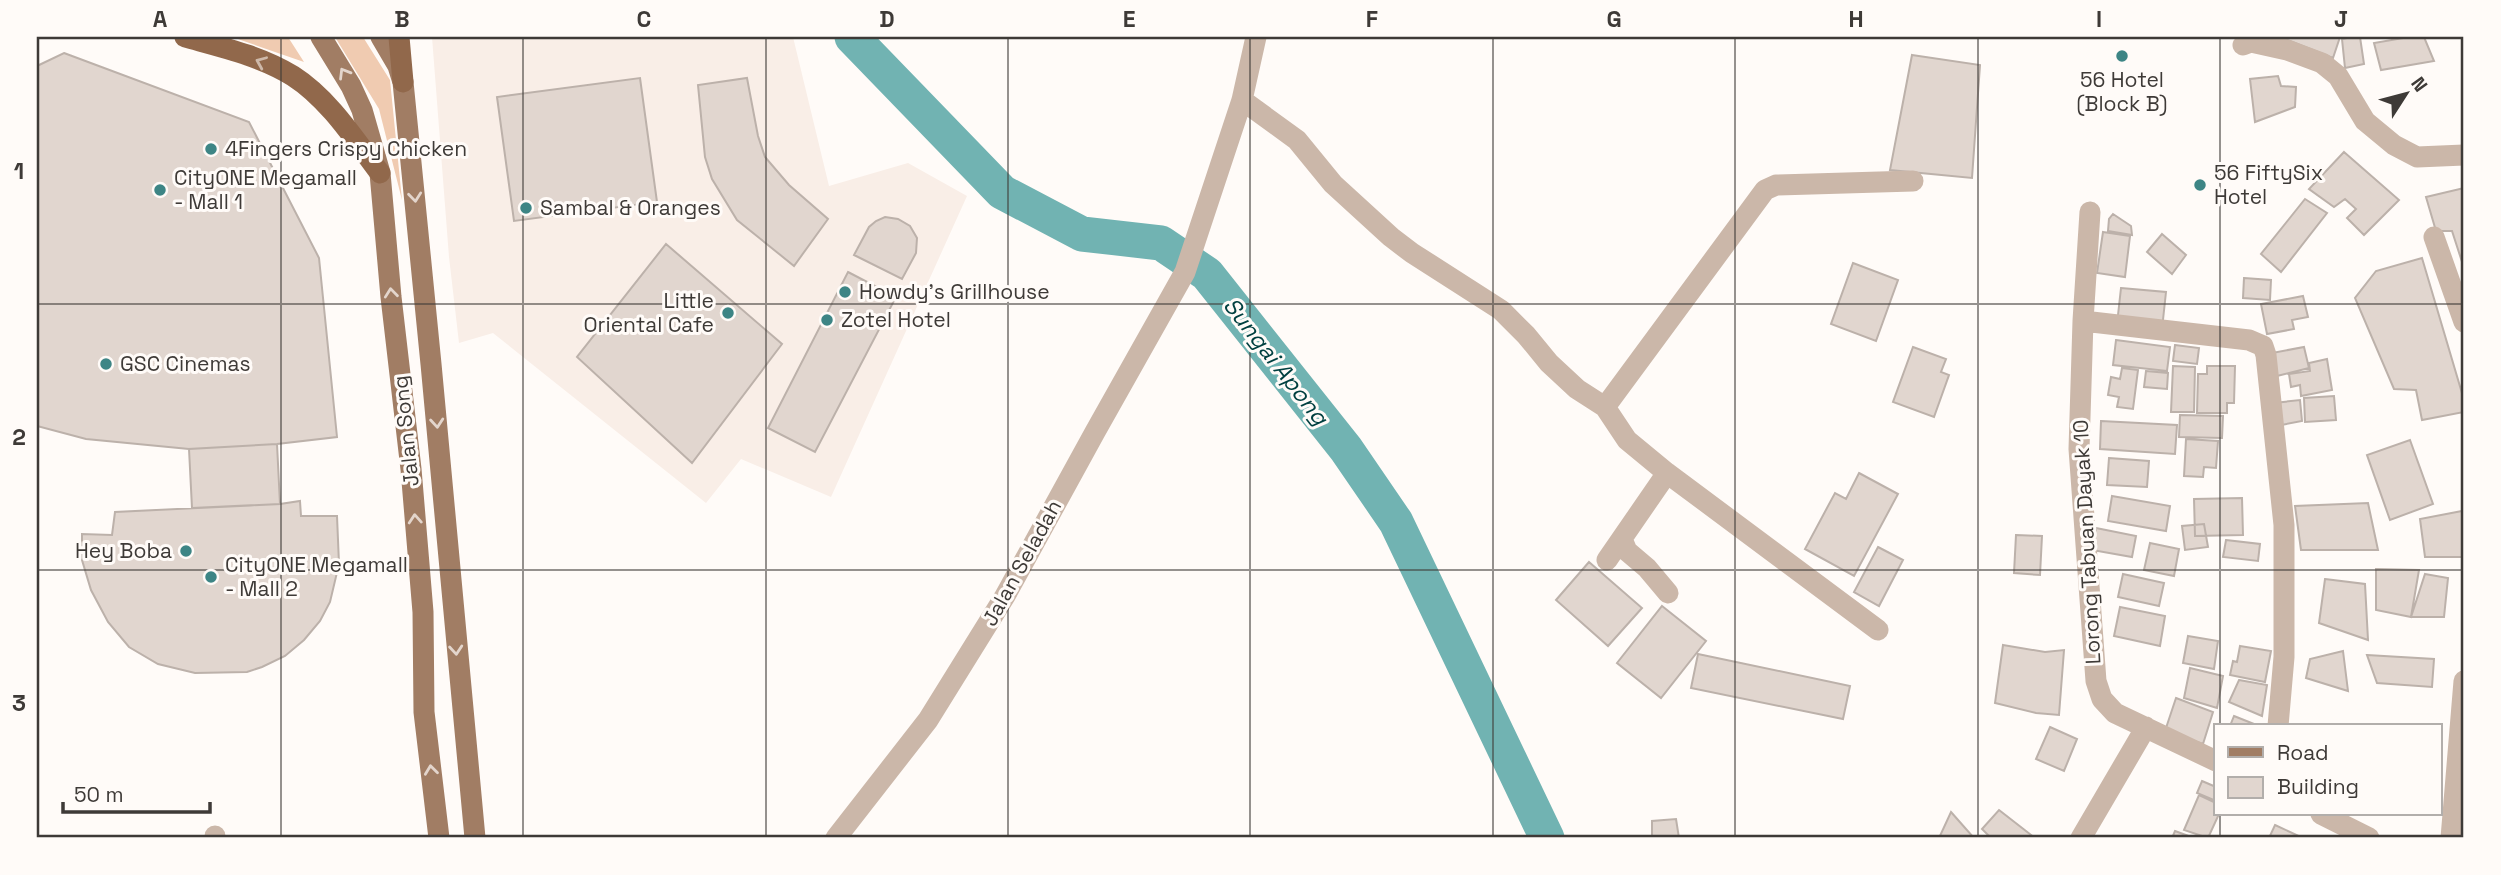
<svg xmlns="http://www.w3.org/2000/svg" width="2501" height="875" viewBox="0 0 2501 875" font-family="'Space Grotesk',sans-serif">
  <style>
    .built { fill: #f9eee7 }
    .green { fill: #f0cbb1 }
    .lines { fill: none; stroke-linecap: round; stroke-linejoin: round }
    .river { stroke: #71b3b2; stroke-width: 35 }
    .building { fill: #e1d6cf; stroke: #bcb1aa; stroke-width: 2 }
    .minor { stroke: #cbb7a9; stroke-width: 21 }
    .major { stroke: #a17d64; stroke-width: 21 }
    .highway { stroke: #91684b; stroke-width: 21 }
    .oneway { stroke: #ceb9aa }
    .oneway2 { stroke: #e3d5cc }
    .grid { fill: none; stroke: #3e3a37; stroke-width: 2; stroke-opacity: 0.55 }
    .poi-dot { fill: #3d8585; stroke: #fffbf8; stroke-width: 2.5 }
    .labels { text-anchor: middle; stroke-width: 6; stroke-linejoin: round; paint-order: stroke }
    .poi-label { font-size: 21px; fill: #3e3a37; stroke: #fffbf8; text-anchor: start }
    .street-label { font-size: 21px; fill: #3e3a37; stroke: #fffbf8 }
    .water-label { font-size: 23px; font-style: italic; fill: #004040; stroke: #fffbf8 }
    .neatline { fill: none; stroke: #3e3a37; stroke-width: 2.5 }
    .grid-label { font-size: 23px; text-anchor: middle; font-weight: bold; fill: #3e3a37 }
  </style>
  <rect width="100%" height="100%" fill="#fffbf8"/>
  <path class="built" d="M432 37H793L829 186 908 163 967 196 831 497 741 459 706 503 493 333 459 343 449 257Z"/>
  <path class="green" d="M232 37H288L304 62Z
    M335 37H363L390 80 402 200 379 109Z"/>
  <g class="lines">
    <path class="river" d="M852 37 1002 192 1082 234 1161 243 1207 274 1346 449 1396 522 1547 838"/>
  </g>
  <path class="building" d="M2280 37H2340L2333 58Z
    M2352 37H2360L2364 64 2345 68 2342 39Z
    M2409 37H2424L2434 61 2381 70 2374 43Z
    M64 53 249 122 319 258 337 437 277 444 189 449 86 439 37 426V66Z
    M1912 55 1980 65 1972 178 1890 170Z
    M2278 76 2281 86 2296 87 2295 107 2255 122 2250 79Z
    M640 78 657 202 514 221 497 97Z
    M747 78 758 136 765 157 789 185 828 219 794 266 737 220 712 179 705 157 698 85Z
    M2344 152 2399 200 2364 235 2347 218 2356 209 2345 199 2334 207 2309 189Z
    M2464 188V268L2452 231H2436L2426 197Z
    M2305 199 2327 213 2281 272 2261 254Z
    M2113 214 2131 226 2132 235 2108 231 2109 219Z
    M885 217 898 219 910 226 917 238 916 253 902 279 854 255 869 227 876 221Z
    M2103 232 2130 236 2125 277 2097 273Z
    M2162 234 2186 255 2172 274 2147 252Z
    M666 244 782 344 692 463 577 357Z
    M2422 258 2464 400V412L2422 420 2416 390 2394 389 2355 298 2376 271Z
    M1853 263 1898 280 1876 341 1831 324Z
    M848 272 896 297 815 452 768 428Z
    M2244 278 2271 280 2270 300 2243 298Z
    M2121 288 2166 292 2162 329 2117 324Z
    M2303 296 2308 317 2292 320 2294 329 2267 334 2261 304Z
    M2116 340 2170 347 2167 371 2113 365Z
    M2175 345 2199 348 2197 364 2173 361Z
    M1913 347 1946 359 1941 372 1949 375 1934 417 1893 402Z
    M2304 347 2309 368 2277 376 2272 353Z
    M2327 359 2332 390 2301 396 2300 385 2291 387 2289 374 2310 371 2309 363Z
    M2173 366 2195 367 2194 412H2171Z
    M2207 366H2235L2234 403H2227V413H2197L2198 374H2207Z
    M2122 368 2138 370 2133 409 2117 407 2119 397 2108 395 2111 377 2120 379Z
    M2146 371 2168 373 2167 389 2144 387Z
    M2334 396 2336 420 2305 422 2304 398Z
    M2300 400 2302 421 2276 426 2274 403Z
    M2180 415 2223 416 2222 438 2179 437Z
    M2101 421 2177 425 2175 454 2100 449Z
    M2186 439 2218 441 2216 468 2204 467 2203 477 2184 476Z
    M2410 440 2433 504 2390 520 2367 455Z
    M277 444 280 504 192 508 189 449Z
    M2109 458 2149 461 2147 487 2107 485Z
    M1859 473 1898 494 1854 576 1805 549 1835 493 1846 499Z
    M2112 496 2170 506 2166 531 2108 521Z
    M2242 498 2243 535 2195 536 2194 499Z
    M300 501 301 516H337L339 564 330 602 320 621 304 640 285 656 262 667 247 672 195 673 158 664 129 647 108 622 91 590 82 560V534L112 535 115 512 280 504Z
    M2368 503 2378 550H2301L2295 506Z
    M2462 511 2464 557H2425L2420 519Z
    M2204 524 2208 547 2185 550 2182 526Z
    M2096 528 2136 536 2132 557 2092 550Z
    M2016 535 2042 536 2040 575 2014 573Z
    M2226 540 2260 544 2258 561 2223 557Z
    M2150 543 2179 549 2174 576 2144 570Z
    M1878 547 1903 560 1879 606 1854 592Z
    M1589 562 1642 608 1608 646 1556 600Z
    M2376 569 2419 570 2411 617 2376 610Z
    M2123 574 2164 583 2159 606 2118 597Z
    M2425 574 2448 578 2444 617H2411Z
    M2325 579 2365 584 2368 640 2319 623Z
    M1662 606 1706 641 1661 698 1617 663Z
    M2120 607 2165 616 2160 646 2114 636Z
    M2188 636 2218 641 2214 669 2183 663Z
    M2003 645 2045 652 2064 650 2059 715 2036 713 1995 703Z
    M2240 646 2271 651 2265 682 2230 675 2233 661 2237 662Z
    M2343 651 2348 691 2306 678 2310 659Z
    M1698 654 1850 686 1843 719 1691 688Z
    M2367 655 2434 659 2432 687 2377 683Z
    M2190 668 2223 676 2217 708 2184 698Z
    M2239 680 2267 685 2262 716 2229 702Z
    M2176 698 2213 712 2203 744 2165 731Z
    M2234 716 2259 726H2230Z
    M2050 727 2077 739 2064 771 2036 759Z
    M2202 781 2216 787V801L2197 793Z
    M2199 795 2216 803V814H2219L2208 838 2184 830Z
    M1999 810 2035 838H1991L1982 829Z
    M1951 812 1974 838H1939Z
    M1676 819 1679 838H1652V821Z
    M2275 825 2301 837 2300 838H2269Z
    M2175 831 2194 838H2172Z"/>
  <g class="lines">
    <path class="minor" d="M2243 45 2251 42 2287 50 2322 63 2338 76 2365 121 2394 145 2417 157 2464 155
      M1242 100 1297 140 1333 184 1391 237 1412 253 1501 310 1526 335 1549 363 1577 389 1605 407 1627 440 1667 473 1878 630
      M2090 212 2083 321 2079 449 2096 681 2102 699 2115 713 2216 761
      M2434 237 2464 322
      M2083 321 2249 340 2263 346 2266 355 2284 525V657L2278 726
      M1605 407 1765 190 1776 185 1913 181
      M1622 539 1627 551 1647 568 1668 593
      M1607 560 1667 473
      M2321 814 2369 838
      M215 838V836
      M836 838 928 720 1005 596 1095 432 1185 272 1242 100 1256 37
      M2081 838 2146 727
      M2451 838 2464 681"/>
    <path class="major" d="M321 37 351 86 362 110 380 173 391 297 411 469 423 612 424 712 439 838
      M381 37 398 66 403 82 431 364 475 838"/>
    <path class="highway" d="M185 37C221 47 261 56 293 76 329 99 355 140 380 173
      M399 37 403 82"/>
  </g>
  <defs><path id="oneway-chevron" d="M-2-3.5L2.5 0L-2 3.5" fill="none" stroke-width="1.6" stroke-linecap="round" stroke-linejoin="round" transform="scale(1.75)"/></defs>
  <use class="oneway" href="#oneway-chevron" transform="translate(261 62) rotate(-157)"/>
  <g class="oneway2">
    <use href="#oneway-chevron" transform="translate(344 73) rotate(-121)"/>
    <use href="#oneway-chevron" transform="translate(415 197) rotate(84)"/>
    <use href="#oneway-chevron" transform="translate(391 293) rotate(-96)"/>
    <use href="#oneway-chevron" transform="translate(437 423) rotate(85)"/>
    <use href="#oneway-chevron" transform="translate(415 519) rotate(-94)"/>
    <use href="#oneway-chevron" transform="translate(456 650) rotate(85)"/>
    <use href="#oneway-chevron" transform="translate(431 770) rotate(-97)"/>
  </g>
  <path class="grid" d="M281 37V838M523 37V838M766 37V838M1008 37V838M1250 37V838M1493 37V838M1735 37V838M1978 37V838M2220 37V726M37 304H2464M37 570H2464M2220 814V838"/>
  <g class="poi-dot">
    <circle cx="2122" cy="56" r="7"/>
    <circle cx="211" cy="149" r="7"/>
    <circle cx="2200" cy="185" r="7"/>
    <circle cx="160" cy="190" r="7"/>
    <circle cx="526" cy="208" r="7"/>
    <circle cx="845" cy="292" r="7"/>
    <circle cx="728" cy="313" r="7"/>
    <circle cx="827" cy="320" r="7"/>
    <circle cx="106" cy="364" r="7"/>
    <circle cx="186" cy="551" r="7"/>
    <circle cx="211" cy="577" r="7"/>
  </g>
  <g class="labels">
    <g class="poi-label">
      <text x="2122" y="87" text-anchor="middle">56 Hotel<tspan x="2122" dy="24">(Block B)</tspan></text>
      <text x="225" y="156">4Fingers Crispy Chicken</text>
      <text x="2214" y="180">56 FiftySix<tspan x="2214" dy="24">Hotel</tspan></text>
      <text x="174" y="185">CityONE Megamall<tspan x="174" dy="24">- Mall 1</tspan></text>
      <text x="540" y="215">Sambal &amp; Oranges</text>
      <text x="859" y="299">Howdy's Grillhouse</text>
      <text x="714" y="308" text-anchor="end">Little<tspan x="714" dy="24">Oriental Cafe</tspan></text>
      <text x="841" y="327">Zotel Hotel</text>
      <text x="120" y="371">GSC Cinemas</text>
      <text x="172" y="558" text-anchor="end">Hey Boba</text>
      <text x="225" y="572">CityONE Megamall<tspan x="225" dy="24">- Mall 2</tspan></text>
    </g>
    <g class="street-label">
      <text transform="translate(406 431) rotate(-96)" y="7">Jalan Song</text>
      <text transform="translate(2087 542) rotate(-93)" y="7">Lorong Tabuan Dayak 10</text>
      <text transform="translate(1022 563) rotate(-61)" y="7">Jalan Seladah</text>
    </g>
    <g class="water-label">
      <text transform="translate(1276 361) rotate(52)" y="8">Sungai Apong</text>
    </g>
  </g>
  <rect width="2501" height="875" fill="none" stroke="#fffbf8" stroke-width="77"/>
  <rect x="2214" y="724" width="228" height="91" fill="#fffbf8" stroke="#b2aeab" stroke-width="2"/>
  <rect x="2228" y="747" width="35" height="10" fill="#a17d64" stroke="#b2aeab" stroke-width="2"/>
  <text x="2277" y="760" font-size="21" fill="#3e3a37">Road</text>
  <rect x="2228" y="777" width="35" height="21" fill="#e1d6cf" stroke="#b2aeab" stroke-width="2"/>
  <text x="2277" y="794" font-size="21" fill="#3e3a37">Building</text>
  <g transform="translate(2406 94) rotate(54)" stroke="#fffbf8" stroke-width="5" paint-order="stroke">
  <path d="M0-5L12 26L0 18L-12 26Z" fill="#3e3a37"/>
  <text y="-10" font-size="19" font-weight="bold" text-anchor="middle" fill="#3e3a37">N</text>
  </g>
  <path d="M63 802v10h147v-10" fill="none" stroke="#3e3a37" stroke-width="3.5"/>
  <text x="74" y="802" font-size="21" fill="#3e3a37" stroke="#fffbf8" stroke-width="5" paint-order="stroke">50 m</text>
  <rect x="38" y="38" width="2424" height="798" class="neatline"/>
  <g class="grid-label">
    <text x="160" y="27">A</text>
    <text x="402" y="27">B</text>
    <text x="644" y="27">C</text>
    <text x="887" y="27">D</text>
    <text x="1129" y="27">E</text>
    <text x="1372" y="27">F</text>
    <text x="1614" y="27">G</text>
    <text x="1856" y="27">H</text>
    <text x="2099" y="27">I</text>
    <text x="2341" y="27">J</text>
    <text x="19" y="179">1</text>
    <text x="19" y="445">2</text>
    <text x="19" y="711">3</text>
  </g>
</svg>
